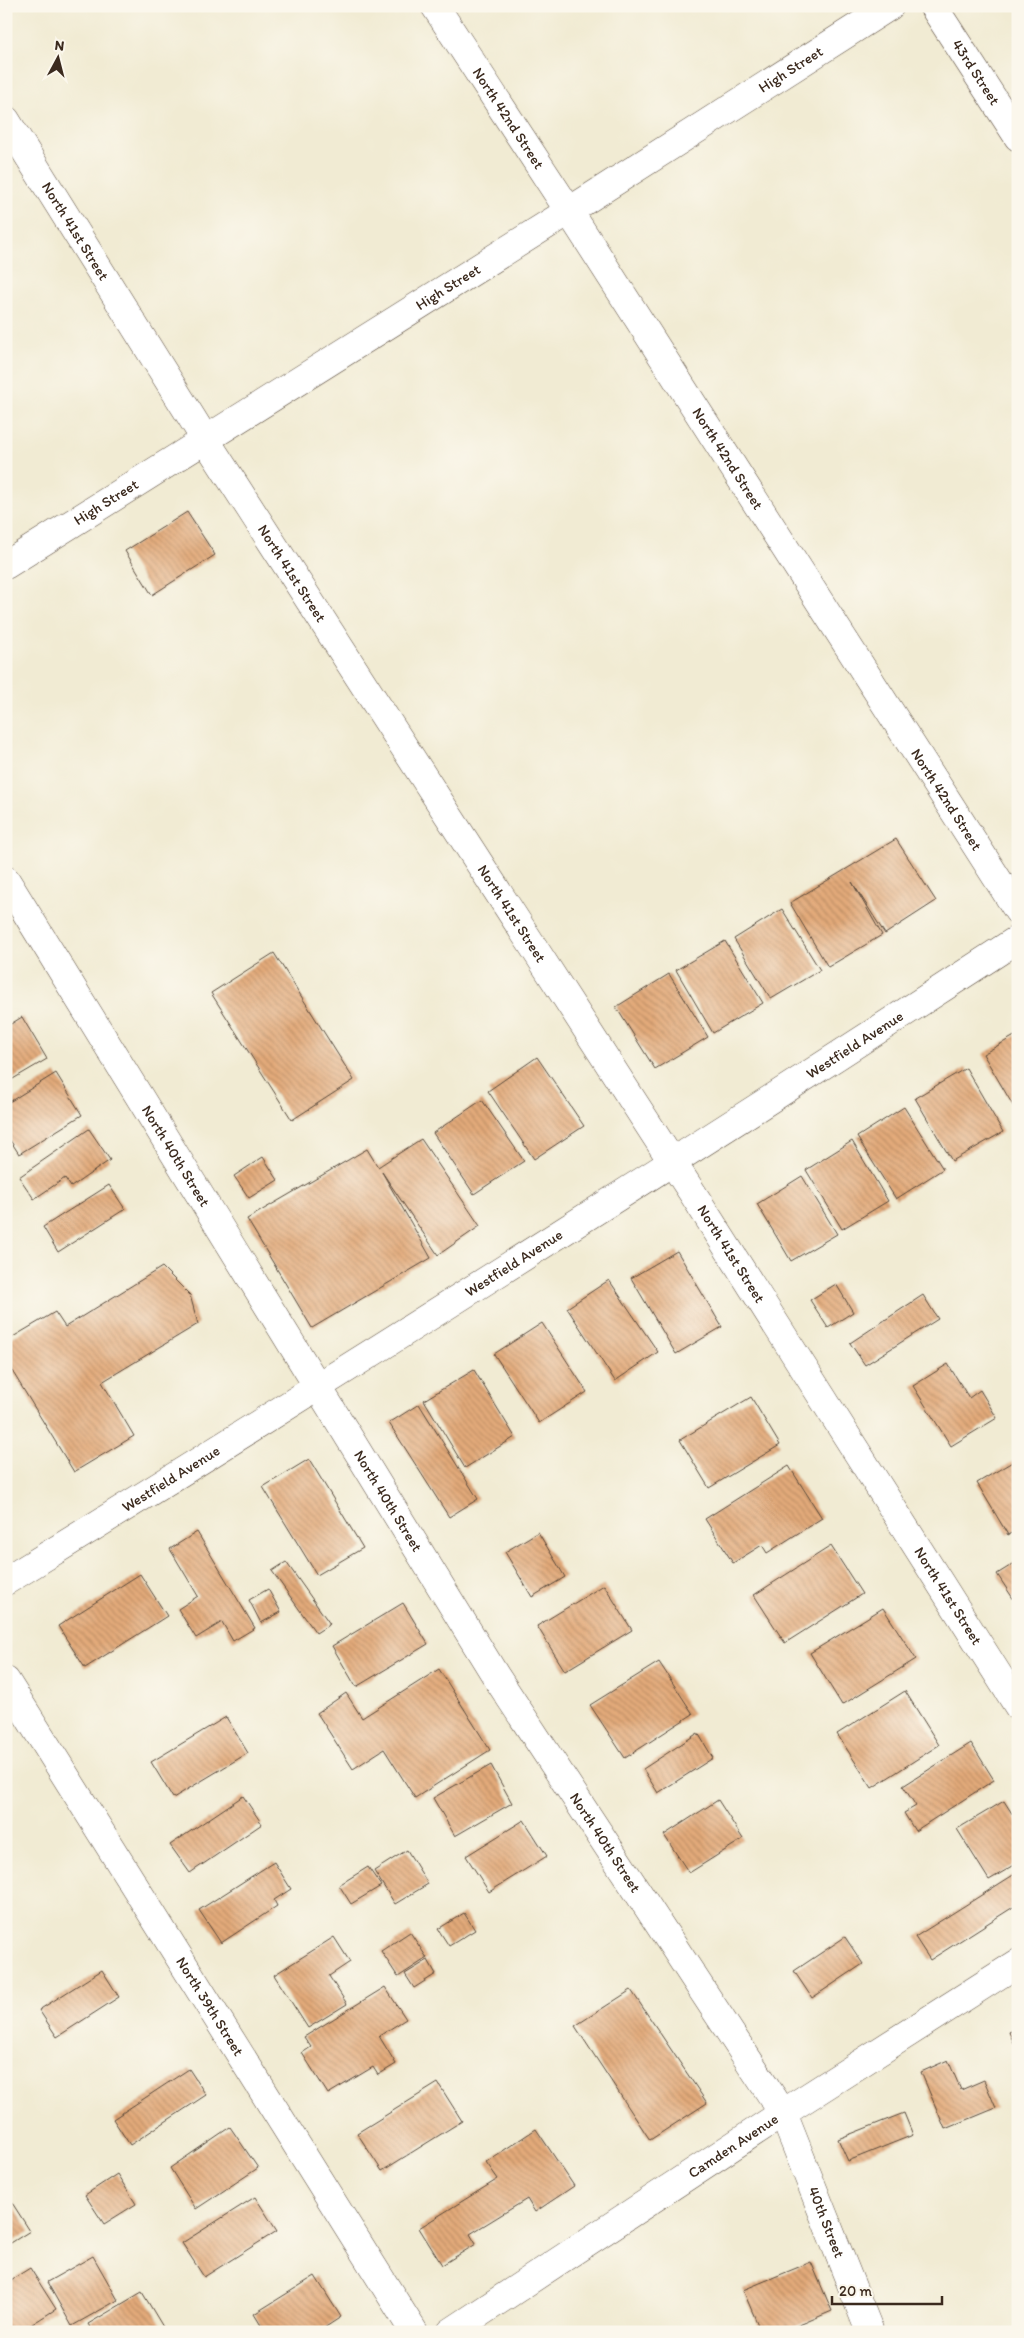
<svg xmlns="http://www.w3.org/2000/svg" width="1024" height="2338" viewBox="0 0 1024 2338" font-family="Itim,sans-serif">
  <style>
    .building { fill: url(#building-back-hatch) }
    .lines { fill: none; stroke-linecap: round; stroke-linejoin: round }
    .minor-casing { stroke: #564739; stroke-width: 29 }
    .minor { stroke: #fff; stroke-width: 28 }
    .labels { text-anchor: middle; stroke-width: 4.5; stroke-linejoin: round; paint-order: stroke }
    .street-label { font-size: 15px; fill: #3b2a1e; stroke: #fbf7ec }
  </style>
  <defs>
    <pattern id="building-back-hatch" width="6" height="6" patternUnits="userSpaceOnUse" patternTransform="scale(1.25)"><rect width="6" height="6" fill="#e3aa7a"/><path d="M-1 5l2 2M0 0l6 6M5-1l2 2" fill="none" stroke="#b98b63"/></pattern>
  </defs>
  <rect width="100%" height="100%" fill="#fbf7ec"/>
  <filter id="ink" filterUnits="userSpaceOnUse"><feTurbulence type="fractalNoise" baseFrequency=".02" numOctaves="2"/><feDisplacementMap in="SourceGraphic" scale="10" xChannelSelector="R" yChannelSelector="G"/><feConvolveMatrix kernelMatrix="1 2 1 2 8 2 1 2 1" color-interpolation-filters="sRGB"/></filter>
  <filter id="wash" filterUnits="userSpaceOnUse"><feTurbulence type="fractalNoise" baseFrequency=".0096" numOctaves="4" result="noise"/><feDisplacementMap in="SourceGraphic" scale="20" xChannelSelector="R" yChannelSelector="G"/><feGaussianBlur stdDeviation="1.12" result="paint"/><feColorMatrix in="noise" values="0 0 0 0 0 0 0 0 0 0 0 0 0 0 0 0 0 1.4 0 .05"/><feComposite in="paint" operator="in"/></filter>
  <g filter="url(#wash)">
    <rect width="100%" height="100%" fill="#f1ebd3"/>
    <g id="blocks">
      <path class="building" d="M187 512 215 555 152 595 125 551Z
        M896 839 936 901 885 934 852 882 882 935 828 967 790 903Z
        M782 909 820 970 771 999 734 939Z
        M725 941 763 1003 713 1033 676 970Z
        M274 953 354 1080 292 1120 211 993Z
        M669 974 708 1037 655 1069 616 1007Z
        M22 1017 47 1059 6 1083V1027Z
        M1018 1034V1114L983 1054Z
        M537 1057 584 1126 534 1159 488 1091Z
        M966 1068 1003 1132 952 1161 915 1098Z
        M56 1073 82 1115 19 1154 6 1134V1104Z
        M482 1100 524 1161 474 1194 433 1133Z
        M904 1107 943 1169 896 1199 857 1137Z
        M89 1129 110 1160 71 1187 65 1178 34 1199 19 1177Z
        M421 1139 480 1226 438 1255 382 1172 431 1258 312 1328 247 1219 367 1149 378 1167Z
        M852 1141 888 1201 842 1229 806 1170Z
        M263 1157 278 1180 249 1198 234 1176Z
        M802 1176 837 1234 791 1261 757 1204Z
        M109 1185 125 1209 58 1252 43 1227Z
        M677 1251 722 1327 676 1354 631 1278Z
        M162 1267 190 1295 198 1324 102 1382 134 1436 74 1472 6 1361V1341L55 1312 65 1327Z
        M609 1280 658 1352 615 1381 567 1308Z
        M836 1284 853 1312 828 1328 810 1300Z
        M923 1295 938 1319 865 1365 850 1343Z
        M542 1323 587 1392 539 1423 494 1354Z
        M948 1364 969 1398 980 1390 997 1418 951 1446 913 1386Z
        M474 1370 515 1437 465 1468 424 1400Z
        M751 1397 780 1445 709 1488 680 1440Z
        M419 1404 478 1499 449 1517 389 1423Z
        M309 1459 363 1548 317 1575 263 1487Z
        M1014 1461 1018 1467V1529L1008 1535 977 1483Z
        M789 1466 822 1518 767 1553 762 1545 733 1563 705 1519Z
        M197 1532 255 1628 233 1641 222 1622 196 1638 178 1609 198 1596 170 1549Z
        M538 1532 565 1577 532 1597 505 1552Z
        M831 1546 862 1594 785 1643 754 1595Z
        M1018 1561V1602L1016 1603 997 1574Z
        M286 1562 330 1624 316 1633 272 1571Z
        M140 1574 167 1616 85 1668 58 1626Z
        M604 1585 632 1630 565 1671 537 1626Z
        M268 1589 281 1612 261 1623 249 1600Z
        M403 1603 428 1644 356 1687 332 1646Z
        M883 1608 916 1659 842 1705 810 1653Z
        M659 1662 693 1714 625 1758 590 1705Z
        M439 1669 490 1750 415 1798 384 1749 353 1769 317 1713 346 1693 362 1718Z
        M905 1691 939 1745 872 1788 837 1734Z
        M226 1717 248 1753 173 1798 151 1762Z
        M698 1733 713 1758 658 1793 643 1769Z
        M971 1743 994 1780 915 1831 904 1813 916 1806 903 1786Z
        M491 1765 512 1803 455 1836 433 1798Z
        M243 1796 262 1824 190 1873 170 1845Z
        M718 1800 743 1839 689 1873 664 1835Z
        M1004 1801 1018 1823V1863L989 1880 957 1829Z
        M524 1820 547 1856 489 1892 466 1856Z
        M407 1850 428 1884 395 1904 374 1871Z
        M274 1862 291 1889 274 1900 277 1906 221 1943 199 1910Z
        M368 1867 381 1886 351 1904 339 1885Z
        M1018 1872V1904L930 1960 915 1937Z
        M464 1913 475 1930 449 1946 438 1929Z
        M410 1932 427 1958 398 1977 381 1951Z
        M334 1937 350 1962 329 1976 347 2004 308 2028 274 1975Z
        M845 1937 863 1964 812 1998 794 1971Z
        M428 1960 436 1974 414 1988 405 1974Z
        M102 1970 119 1997 57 2037 39 2010Z
        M385 1987 406 2019 379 2036 396 2064 378 2075 373 2067 328 2094 302 2053 311 2047 304 2037Z
        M631 1990 707 2103 650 2140 575 2026Z
        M1018 2028V2052L1009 2032Z
        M948 2060 961 2090 984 2080 996 2108 945 2129 921 2072Z
        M189 2069 206 2095 130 2145 113 2119Z
        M438 2083 462 2121 382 2171 357 2133Z
        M904 2113 913 2135 848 2161 838 2139Z
        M230 2127 258 2168 196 2209 170 2168Z
        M536 2129 574 2186 535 2212 527 2199 470 2234 476 2244 442 2265 419 2228 498 2179 486 2162Z
        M117 2174 136 2204 104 2224 85 2195Z
        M255 2197 277 2231 204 2277 182 2243Z
        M9 2198 30 2231 6 2246V2199Z
        M93 2256 118 2300 72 2326 47 2282Z
        M811 2262 832 2311 783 2332H761L743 2290Z
        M30 2268 56 2309 26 2328 29 2332H6V2283Z
        M315 2276 341 2317 318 2332H265L254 2314Z
        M142 2292 163 2327 156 2332H93L88 2324Z"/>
    </g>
  </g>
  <g filter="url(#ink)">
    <use href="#blocks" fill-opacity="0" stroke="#564739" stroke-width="1"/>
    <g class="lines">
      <g class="minor-casing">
        <g id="minor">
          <path id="s1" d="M435 6 569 211 1018 911"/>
          <path id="s2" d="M933 6 1018 137"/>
          <path id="s3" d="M6 120 205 439 697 1200 1018 1706"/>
          <path id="s4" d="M6 565 569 211 890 6"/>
          <path id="s5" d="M6 880 497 1678 783 2113 870 2332"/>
          <path id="s6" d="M6 1581C346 1371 683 1157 1018 939"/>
          <path id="s7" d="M6 1681 414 2332"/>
          <path id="s8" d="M451 2332 783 2113 1018 1963"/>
        </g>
      </g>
      <use href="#minor" class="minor"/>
    </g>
  </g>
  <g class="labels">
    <g class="street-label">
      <text dy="5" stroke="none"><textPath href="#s4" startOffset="928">High Street</textPath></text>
      <text dy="5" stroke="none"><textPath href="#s2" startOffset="79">43rd Street</textPath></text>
      <text dy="5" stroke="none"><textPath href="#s1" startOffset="134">North 42nd Street</textPath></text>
      <text dy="5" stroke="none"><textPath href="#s3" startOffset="131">North 41st Street</textPath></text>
      <text dy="5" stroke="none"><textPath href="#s4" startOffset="522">High Street</textPath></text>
      <text dy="5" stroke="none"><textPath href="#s1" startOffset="539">North 42nd Street</textPath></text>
      <text dy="5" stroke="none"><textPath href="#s4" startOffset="118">High Street</textPath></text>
      <text dy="5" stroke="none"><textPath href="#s3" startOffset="536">North 41st Street</textPath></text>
      <text dy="5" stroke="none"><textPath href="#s1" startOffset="944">North 42nd Street</textPath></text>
      <text dy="5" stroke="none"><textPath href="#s3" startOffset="941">North 41st Street</textPath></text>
      <text dy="5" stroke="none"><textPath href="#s6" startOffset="1004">Westfield Avenue</textPath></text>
      <text dy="5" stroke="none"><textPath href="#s5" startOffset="324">North 40th Street</textPath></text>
      <text dy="5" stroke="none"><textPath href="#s3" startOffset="1346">North 41st Street</textPath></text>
      <text dy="5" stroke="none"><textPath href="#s6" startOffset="599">Westfield Avenue</textPath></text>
      <text dy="5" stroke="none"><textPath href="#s6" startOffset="194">Westfield Avenue</textPath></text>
      <text dy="5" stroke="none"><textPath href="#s5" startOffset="729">North 40th Street</textPath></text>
      <text dy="5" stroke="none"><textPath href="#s3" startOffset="1751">North 41st Street</textPath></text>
      <text dy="5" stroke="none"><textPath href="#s5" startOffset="1134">North 40th Street</textPath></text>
      <text dy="5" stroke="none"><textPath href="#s7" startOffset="384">North 39th Street</textPath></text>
      <text dy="5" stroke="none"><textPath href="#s8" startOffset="338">Camden Avenue</textPath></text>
      <text dy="5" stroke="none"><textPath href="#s5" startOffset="1575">40th Street</textPath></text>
    </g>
  </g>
  <rect width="1024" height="2338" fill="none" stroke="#fbf7ec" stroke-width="25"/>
  <g transform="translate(58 58) rotate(7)" stroke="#fbf7ec" stroke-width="4" paint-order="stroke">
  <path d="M0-4L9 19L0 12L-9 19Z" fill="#3b2a1e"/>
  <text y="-8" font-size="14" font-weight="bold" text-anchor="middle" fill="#3b2a1e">N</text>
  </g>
  <path d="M832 2296v8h110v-8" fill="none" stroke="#3b2a1e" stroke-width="2.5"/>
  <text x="839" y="2296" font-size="15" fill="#3b2a1e" stroke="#fbf7ec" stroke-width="4" paint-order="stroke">20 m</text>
</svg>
